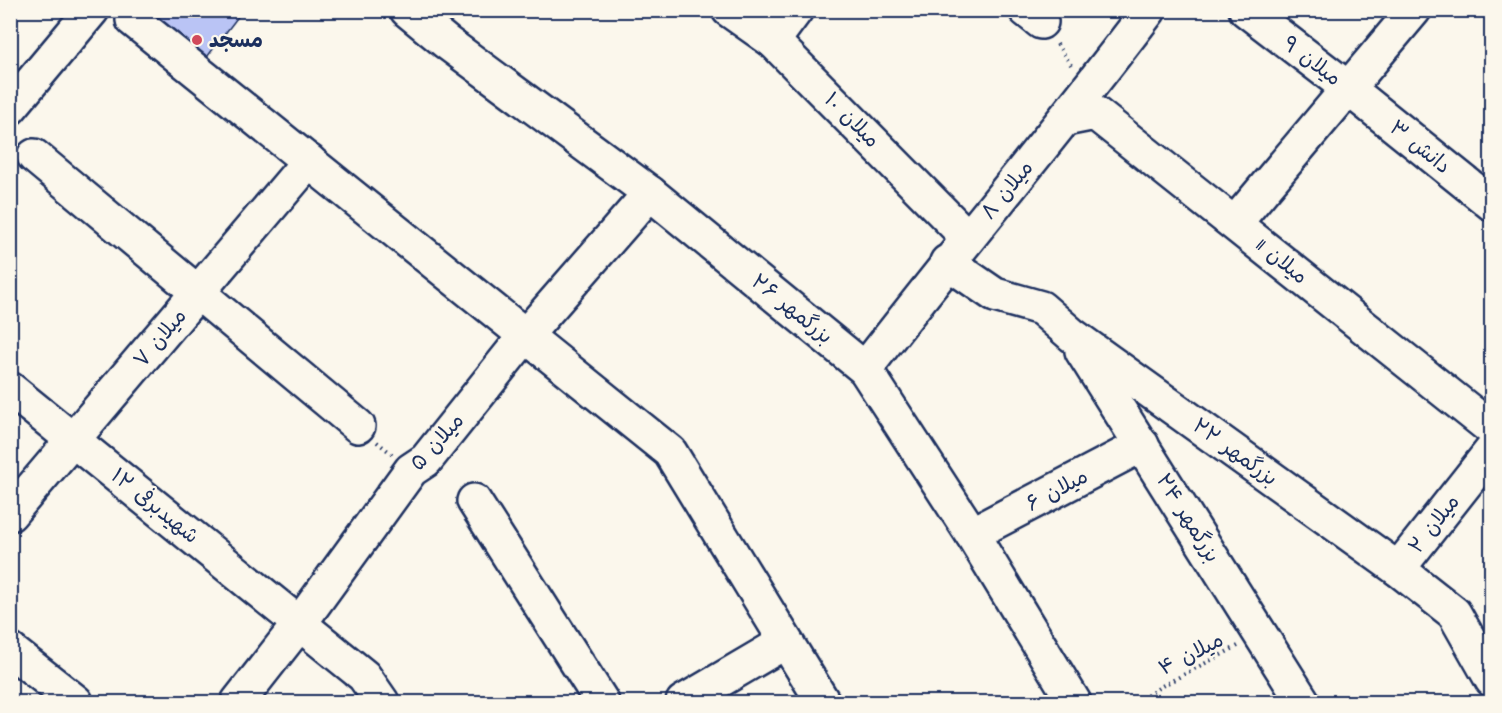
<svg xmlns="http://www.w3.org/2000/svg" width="1502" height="713" font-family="'Architects Daughter','Playpen Sans Arabic',sans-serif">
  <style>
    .building { fill: #bac4f5; stroke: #1b2f5e; stroke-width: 1.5 }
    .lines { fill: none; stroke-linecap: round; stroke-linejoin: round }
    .minor-casing { stroke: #1b2f5e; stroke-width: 38 }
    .path { stroke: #1b2f5e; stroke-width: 4; stroke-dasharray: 1.5 4.5; stroke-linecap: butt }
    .minor { stroke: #fbf7ec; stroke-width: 33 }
    .poi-dot { fill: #d1495b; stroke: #fbf7ec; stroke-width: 2 }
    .labels { text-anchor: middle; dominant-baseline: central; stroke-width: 4.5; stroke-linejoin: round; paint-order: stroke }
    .poi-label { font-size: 21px; font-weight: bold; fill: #1b2f5e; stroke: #fbf7ec; text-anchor: start }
    .street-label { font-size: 21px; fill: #1b2f5e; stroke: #fbf7ec }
  </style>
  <rect width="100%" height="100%" fill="#fbf7ec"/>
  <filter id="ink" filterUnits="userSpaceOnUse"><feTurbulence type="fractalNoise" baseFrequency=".0167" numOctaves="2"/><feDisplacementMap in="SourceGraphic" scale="12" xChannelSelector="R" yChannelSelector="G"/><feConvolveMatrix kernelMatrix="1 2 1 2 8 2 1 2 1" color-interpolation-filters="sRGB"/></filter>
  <g filter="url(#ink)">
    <!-- building -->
    <polygon class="building" points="151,10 236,10 240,14 204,61 145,19"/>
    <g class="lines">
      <!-- minor casing -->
      <g class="minor-casing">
        <g id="minor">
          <polyline points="407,10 446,42 650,193 865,369 972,534 1074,702"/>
          <polyline points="729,10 773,41 968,238"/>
          <polyline points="1026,10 1041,22"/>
          <polyline points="1246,10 1349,89 1492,204"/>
          <polyline points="133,20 670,452 823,702"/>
          <polyline points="773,41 796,10"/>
          <polyline points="10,108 92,10"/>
          <polyline points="1065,119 1095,113 1492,429"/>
          <polyline points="34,156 358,426"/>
          <polyline points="1235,223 1414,10"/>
          <polyline points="947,262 995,295 1041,308 1072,335 1398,569 1454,613 1492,680"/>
          <polyline points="1082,351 1303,702"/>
          <path d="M865 369C958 248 1057 132 1149 10"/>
          <polyline points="10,389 364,676 382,702"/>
          <polyline points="474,501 602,702"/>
          <polyline points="10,514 309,161"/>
          <polyline points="972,534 1142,445"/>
          <polyline points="1398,569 1492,450"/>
          <polyline points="10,650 76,702"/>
          <polyline points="238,702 300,623 411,470 426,460 525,336 650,193"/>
          <polyline points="683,702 785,642"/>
        </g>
      </g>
      <!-- path -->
      <g class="path">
        <polyline points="1057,44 1071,65"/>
        <polyline points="377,442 392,454"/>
        <polyline points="1137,702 1160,687 1238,646"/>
      </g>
      <!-- minor -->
      <use href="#minor" class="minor"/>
    </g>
  </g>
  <!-- markers -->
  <circle class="poi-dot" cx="197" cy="40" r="6"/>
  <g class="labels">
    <!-- poi labels -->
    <g class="poi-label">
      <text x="209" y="40">مسجد</text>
    </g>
    <!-- street labels -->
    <g class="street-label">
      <text transform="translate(1312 61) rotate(37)">میلان ۹</text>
      <text transform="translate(852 120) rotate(45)">میلان ۱۰</text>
      <text transform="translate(1420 147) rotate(39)">دانش ۳</text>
      <text transform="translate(1007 190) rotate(-51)">میلان ۸</text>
      <text transform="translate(1282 261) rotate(39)">میلان 11</text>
      <text transform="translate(792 309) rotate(39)">بزرگمهر ۲۶</text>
      <text transform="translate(160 338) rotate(-50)">میلان ۷</text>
      <text transform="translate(437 442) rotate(-48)">میلان ۵</text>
      <text transform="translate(1235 452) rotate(36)">بزرگمهر ۲۲</text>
      <text transform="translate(1057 490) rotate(-28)">میلان ۶</text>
      <text transform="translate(155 506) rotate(39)">شهیدبرفی ۱۲</text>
      <text transform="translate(1188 518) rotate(58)">بزرگمهر ۲۴</text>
      <text transform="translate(1434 524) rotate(-52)">میلان ۲</text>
      <text transform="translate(1191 654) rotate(-27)">میلان ۴</text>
    </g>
  </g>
  <!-- margin -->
  <rect width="1502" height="713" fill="none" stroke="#fbf7ec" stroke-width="36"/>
  <rect x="18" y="18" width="1466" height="677" fill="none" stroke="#1b2f5e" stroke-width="2" filter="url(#ink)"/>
</svg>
